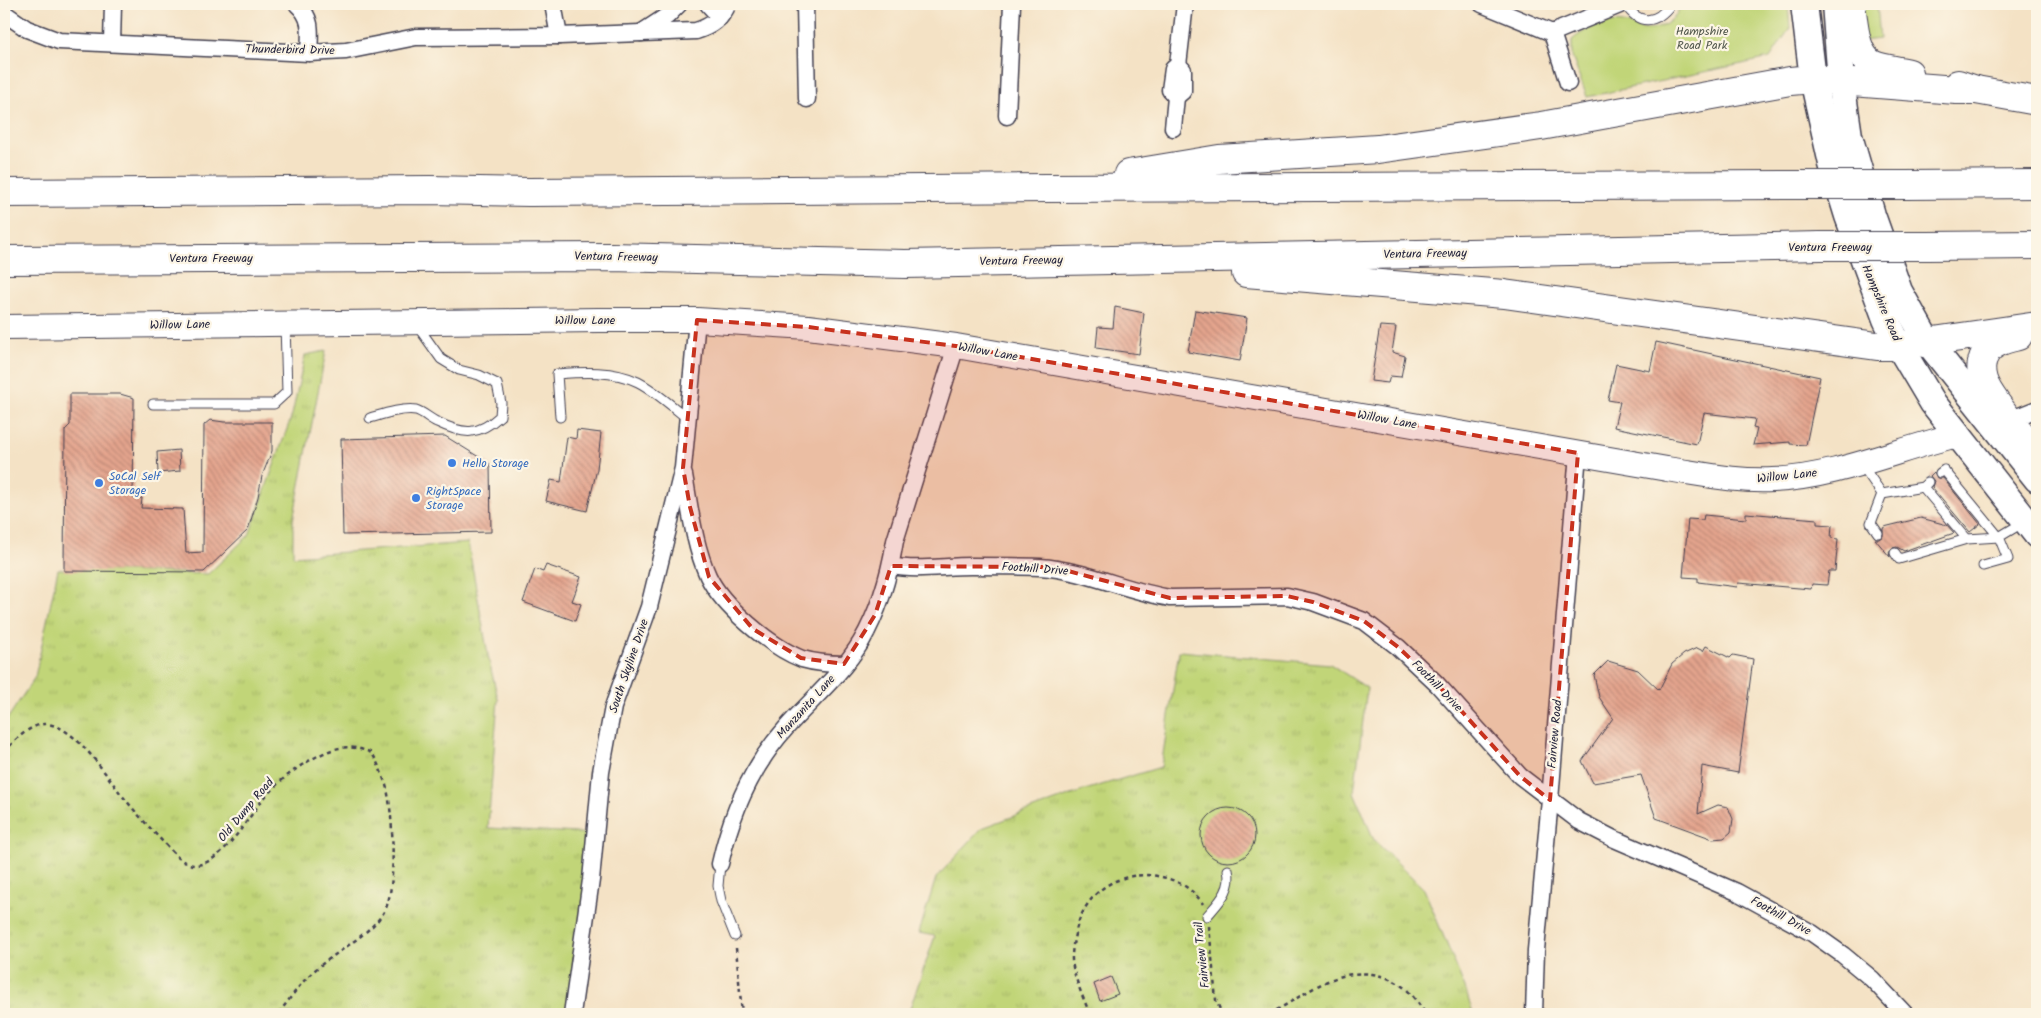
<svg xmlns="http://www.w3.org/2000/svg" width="2041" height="1018" font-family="Kalam,sans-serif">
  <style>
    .grass { fill: url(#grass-tufts); stroke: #727c5a }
    .green { fill: #c1d578; stroke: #727c5a }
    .building { fill: url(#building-back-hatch) }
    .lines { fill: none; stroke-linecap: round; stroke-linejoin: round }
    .lane-casing { stroke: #423f50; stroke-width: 11 }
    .street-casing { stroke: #423f50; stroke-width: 19 }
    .secondary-casing { stroke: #423f50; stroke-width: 26 }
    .primary-casing { stroke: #423f50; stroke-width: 29 }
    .highway-casing { stroke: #423f50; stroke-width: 30 }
    .path { stroke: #423f50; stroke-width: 2.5; stroke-dasharray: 4 4; stroke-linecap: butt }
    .lane { stroke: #fff; stroke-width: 9 }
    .street { stroke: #fff; stroke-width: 16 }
    .secondary { stroke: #fff; stroke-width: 24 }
    .primary { stroke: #fff; stroke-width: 26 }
    .highway { stroke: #fff; stroke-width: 28 }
    .highway-bridge-casing { stroke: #423f50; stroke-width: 30; stroke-linecap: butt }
    .highway-bridge { stroke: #fff; stroke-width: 28 }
    .marked { fill: #c8321e; fill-opacity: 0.2; stroke: #c8321e; stroke-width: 4; stroke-dasharray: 10 6; stroke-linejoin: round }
    .shop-dot { fill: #3f7fe0; stroke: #fcf5e5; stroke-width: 2 }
    .labels { text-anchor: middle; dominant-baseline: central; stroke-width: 4.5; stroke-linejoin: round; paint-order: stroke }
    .park-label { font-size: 12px; fill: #52584d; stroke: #fcf5e5 }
    .street-label { font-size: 12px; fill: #22223b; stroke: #fcf5e5 }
    .shop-label { font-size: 12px; fill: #366cbe; stroke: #fcf5e5; text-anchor: start }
  </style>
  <defs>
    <pattern id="grass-tufts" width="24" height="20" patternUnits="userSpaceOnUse" patternTransform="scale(1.25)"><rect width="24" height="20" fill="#c1d578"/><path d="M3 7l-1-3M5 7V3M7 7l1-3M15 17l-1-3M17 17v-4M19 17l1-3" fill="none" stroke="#a6b769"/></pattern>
    <pattern id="building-back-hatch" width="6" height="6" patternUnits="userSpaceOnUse" patternTransform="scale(1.25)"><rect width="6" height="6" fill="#e4a48d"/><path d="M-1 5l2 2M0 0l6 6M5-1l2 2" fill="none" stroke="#b88574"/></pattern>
  </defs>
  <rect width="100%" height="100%" fill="#fcf5e5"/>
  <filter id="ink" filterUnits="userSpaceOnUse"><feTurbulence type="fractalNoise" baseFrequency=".02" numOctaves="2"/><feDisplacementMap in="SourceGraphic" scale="10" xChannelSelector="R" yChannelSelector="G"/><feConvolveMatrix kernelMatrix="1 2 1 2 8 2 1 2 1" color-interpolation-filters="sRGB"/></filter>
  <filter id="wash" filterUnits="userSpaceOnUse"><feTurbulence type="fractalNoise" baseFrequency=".0096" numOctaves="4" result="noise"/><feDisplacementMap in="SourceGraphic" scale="20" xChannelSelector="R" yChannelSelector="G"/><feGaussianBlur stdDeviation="1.12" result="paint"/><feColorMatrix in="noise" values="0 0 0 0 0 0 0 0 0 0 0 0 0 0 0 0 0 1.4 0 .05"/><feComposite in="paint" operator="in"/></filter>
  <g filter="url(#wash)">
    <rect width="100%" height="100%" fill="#f4e2c5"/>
    <!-- grass -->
    <g class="grass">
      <polygon points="326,351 293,520 293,556 468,543 489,661 498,699 488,828 595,834 572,1014 4,1014 4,724 35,677 58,569 208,574 249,535 292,415 305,355"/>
      <polygon points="1179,651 1330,664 1367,688 1354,792 1374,840 1424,889 1465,988 1473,1014 908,1014 935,936 919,933 936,878 982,828 1085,790 1161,767"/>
    </g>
    <!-- green -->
    <g class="green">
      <path d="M1682 4H1788L1790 28 1770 58 1587 97 1572 57V40C1586 28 1605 20 1623 23 1630 24 1636 27 1642 29 1661 32 1675 20 1682 4Z"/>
      <polygon points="1857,4 1877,4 1880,39 1862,41"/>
    </g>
    <g id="blocks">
      <!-- building -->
      <g class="building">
        <polygon points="1115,307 1144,313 1139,354 1096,348 1098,327 1113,328"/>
        <polygon points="1195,310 1247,318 1240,361 1188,352"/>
        <polygon points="1380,326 1396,327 1392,352 1405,356 1401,377 1390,376 1388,383 1371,381"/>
        <polygon points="1656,342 1820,377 1806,445 1790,444 1790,442 1753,445 1757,429 1753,428 1755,419 1704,413 1697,444 1614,427 1620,402 1608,400 1616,364 1650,371"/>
        <polygon points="70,394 120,394 134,398 133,498 142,498 141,508 183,509 186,553 203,552 204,425 210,420 224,422 272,422 272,451 262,476 258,497 248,530 204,572 64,571 65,430 70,425"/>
        <polygon points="577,430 601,433 597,469 587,511 546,501 551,480 561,482 567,437 576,439"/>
        <polygon points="445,436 490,464 491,532 343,535 341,439"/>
        <polygon points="179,450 180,471 158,473 157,452"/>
        <polygon points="1934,472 1937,478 1943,478 1980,524 1970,532 1932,487 1934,481 1930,476"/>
        <polygon points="1746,513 1817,519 1817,524 1832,525 1831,538 1838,539 1835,571 1829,571 1827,585 1812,584 1811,589 1738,583 1737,587 1698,582 1698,578 1683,577 1688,519 1703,520 1704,515 1746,519"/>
        <polygon points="1921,518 1947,525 1954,533 1904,551 1897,547 1892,548 1889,551 1890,557 1875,539 1879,539 1883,536 1883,529 1884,527"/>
        <polygon points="546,565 581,577 572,601 581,604 575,621 523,602 535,569 543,572"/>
        <polygon points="1706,646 1730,658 1733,655 1753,659 1738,773 1702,766 1698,814 1718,805 1728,807 1733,819 1731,832 1724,838 1713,839 1656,818 1641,775 1593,783 1582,761 1613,718 1599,697 1594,675 1608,661 1638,670 1659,690 1672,664 1684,654 1697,648 1703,651"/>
        <circle cx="1228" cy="835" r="27"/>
        <polygon points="1111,977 1118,994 1100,1001 1094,984"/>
      </g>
    </g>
  </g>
  <g filter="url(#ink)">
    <use href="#blocks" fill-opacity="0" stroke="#423f50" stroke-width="1"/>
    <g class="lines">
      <!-- lane casing -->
      <g class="lane-casing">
        <g id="lane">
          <path d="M1625 4C1639 26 1656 24 1671 4"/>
          <polyline points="153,404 274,404 287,392 285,324"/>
          <path d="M560 417 557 374C583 372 613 370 638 382 654 390 673 407 688 419"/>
          <path d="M370 418C384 414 402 408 416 410 423 412 430 419 437 422 464 435 478 436 500 416L501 403 497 384 479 375 459 370 441 359 416 324"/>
          <polyline points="1862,465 1882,494"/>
          <polyline points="1928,482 1923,487 1967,539 1999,537 1944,470 1940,473"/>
          <polyline points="1882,494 1923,487"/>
          <polyline points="1878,533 1871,523 1882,494"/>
          <polyline points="1895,553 1899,559 1967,539"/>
          <polyline points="1983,566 2008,559 1999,537 2024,522"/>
          <polyline points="720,864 718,886 721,901 735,936"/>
          <path d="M1207 916C1219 902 1233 889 1228 870"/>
        </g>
      </g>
      <!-- street casing -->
      <g class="street-casing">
        <g id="street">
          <path d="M297 4C313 18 310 33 309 53"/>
          <polyline points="553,4 559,36"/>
          <polyline points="708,4 720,17"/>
          <polyline points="805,4 807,99"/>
          <polyline points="1482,4 1552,33 1568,83"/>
          <path d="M4 13 27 29 59 41 309 53 346 51 416 37 559 36 696 31C712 26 721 19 728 4"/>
          <polyline points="641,33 667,16 679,4"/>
          <polyline points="1552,33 1622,4"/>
          <polyline points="112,43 113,4"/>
          <polyline points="1176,97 1183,91 1183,70 1178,65"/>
          <polyline points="1007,116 1012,4"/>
          <polyline points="1173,128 1176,97 1170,90 1173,69 1178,65 1185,4"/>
          <polyline points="2002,423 2037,409"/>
          <path d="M684 475C690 508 694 545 708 576 722 606 771 647 802 659 816 663 829 664 844 664"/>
          <path d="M891 566C917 571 944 566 971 566 994 566 1017 566 1040 567 1085 570 1126 591 1170 598L1287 596 1313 602 1364 621 1398 647 1437 684 1520 776 1579 821 1612 838 1737 892 1812 933 1843 955 1872 979 1905 1014"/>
          <path d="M720 864C731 814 751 767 786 728 811 700 841 675 861 642 879 611 889 577 895 541L956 346"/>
          <polyline points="572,1014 591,880 601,772 607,739 613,707 649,607 683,468 697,320"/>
          <polyline points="1534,1014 1536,950 1550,800 1578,453"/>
        </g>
      </g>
      <!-- secondary casing -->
      <g class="secondary-casing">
        <path id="secondary" d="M4 327 598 320H697L808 327 956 346 1667 469C1702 474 1738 482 1773 480 1836 477 1896 450 1957 435"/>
      </g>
      <!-- primary casing -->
      <g class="primary-casing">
        <g id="primary">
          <polyline points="1804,4 1813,79 1832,164 1848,216 1886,319 1899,346 1933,403 2037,535"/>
          <polyline points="1835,4 1841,81 1849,136 1872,215 1899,291 1927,341 2037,479"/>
        </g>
      </g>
      <!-- highway casing -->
      <g class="highway-casing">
        <g id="highway">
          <path d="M1851 4C1854 22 1854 56 1874 65 1884 69 1898 70 1909 73"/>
          <polyline points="1958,84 1976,90 2037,101"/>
          <polyline points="1128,174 1219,159 1378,149 1541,126 1790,81 1813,79 1956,90 1976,90"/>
          <polyline points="1906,185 2037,184"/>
          <polyline points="4,193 430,190 529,192 1048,188 1800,185"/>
          <polyline points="1927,246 2037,245"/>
          <polyline points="4,260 611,257 905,264 1821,246"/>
          <polyline points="1246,273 1504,294 1877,346 1899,346 2037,326"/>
          <path d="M2018 336C2007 339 1995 341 1987 351 1981 359 1980 370 1983 380 1989 399 2024 438 2037 455"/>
        </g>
      </g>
      <!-- path -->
      <g class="path">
        <path d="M4 752C13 742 29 725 44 724 75 723 107 778 125 799 137 814 150 828 163 842 170 849 179 861 189 864 218 873 249 815 265 797 278 782 294 769 312 759 334 747 348 743 372 753 378 763 382 774 386 785 393 810 397 887 385 910 373 933 334 953 315 970 300 983 290 999 278 1014"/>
        <polyline points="1209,926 1216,1000 1222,1014"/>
        <polyline points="736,948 742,1014"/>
        <path d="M1090 1014C1084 1000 1071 971 1072 956 1073 937 1078 916 1090 901 1116 865 1179 867 1203 904"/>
        <path d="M1269 1014C1304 997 1330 969 1372 974 1385 976 1397 981 1407 990 1414 997 1420 1006 1426 1014"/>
      </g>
      <!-- lane -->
      <use href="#lane" class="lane"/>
      <!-- street -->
      <use href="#street" class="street"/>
      <!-- secondary -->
      <use href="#secondary" class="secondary"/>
      <!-- primary -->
      <use href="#primary" class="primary"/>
      <!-- highway -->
      <use href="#highway" class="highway"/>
      <!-- highway-bridge casing -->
      <g class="highway-bridge-casing">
        <g id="highway-bridge">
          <polyline points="1800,185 1906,185"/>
          <polyline points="1821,246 1927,246"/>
        </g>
      </g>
      <!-- highway-bridge -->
      <use href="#highway-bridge" class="highway-bridge"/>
    </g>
  </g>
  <!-- marked area -->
  <path class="marked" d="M697 320 808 327 956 346 1578 453 1550 800 1520 776 1437 684 1398 647 1364 621 1313 602 1287 596 1170 598 1068 571 1041 567 891 566 875 615 844 664 801 658 753 629 709 577 690 507 683 468Z"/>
  <!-- markers -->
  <g class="shop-dot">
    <circle cx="452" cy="463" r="5"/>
    <circle cx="99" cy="483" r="5"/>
    <circle cx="416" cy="498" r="5"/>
  </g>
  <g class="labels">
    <!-- park labels -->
    <g class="park-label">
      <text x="1702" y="31">Hampshire<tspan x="1702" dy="14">Road Park</tspan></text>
    </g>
    <!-- street labels -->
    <g class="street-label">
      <text transform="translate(290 50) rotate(1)">Thunderbird Drive</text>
      <text x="1830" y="247">Ventura Freeway</text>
      <text transform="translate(1425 254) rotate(-1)">Ventura Freeway</text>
      <text transform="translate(616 257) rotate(1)">Ventura Freeway</text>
      <text x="211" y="258">Ventura Freeway</text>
      <text transform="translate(1021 261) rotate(-1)">Ventura Freeway</text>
      <text transform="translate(1881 303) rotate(67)">Hampshire Road</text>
      <text x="585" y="320">Willow Lane</text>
      <text transform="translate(180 325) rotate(-1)">Willow Lane</text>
      <text transform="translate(988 352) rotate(10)">Willow Lane</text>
      <text transform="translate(1387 420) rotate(10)">Willow Lane</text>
      <text transform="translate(1787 476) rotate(-6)">Willow Lane</text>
      <text transform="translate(1035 569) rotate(4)">Foothill Drive</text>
      <text transform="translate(629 666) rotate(-71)">South Skyline Drive</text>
      <text transform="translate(1437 686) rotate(46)">Foothill Drive</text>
      <text transform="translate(806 707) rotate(-48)">Manzanita Lane</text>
      <text transform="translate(1555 734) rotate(-85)">Fairview Road</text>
      <text transform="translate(246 810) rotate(-50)">Old Dump Road</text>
      <text transform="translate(1781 916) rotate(29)">Foothill Drive</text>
      <text transform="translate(1202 955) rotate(-96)">Fairview Trail</text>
    </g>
    <!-- shop labels -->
    <g class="shop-label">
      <text x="462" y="463">Hello Storage</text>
      <text x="109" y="476">SoCal Self<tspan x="109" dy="14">Storage</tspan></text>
      <text x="426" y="491">RightSpace<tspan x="426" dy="14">Storage</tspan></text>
    </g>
  </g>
  <!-- margin -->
  <rect width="2041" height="1018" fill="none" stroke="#fcf5e5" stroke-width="20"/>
</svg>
